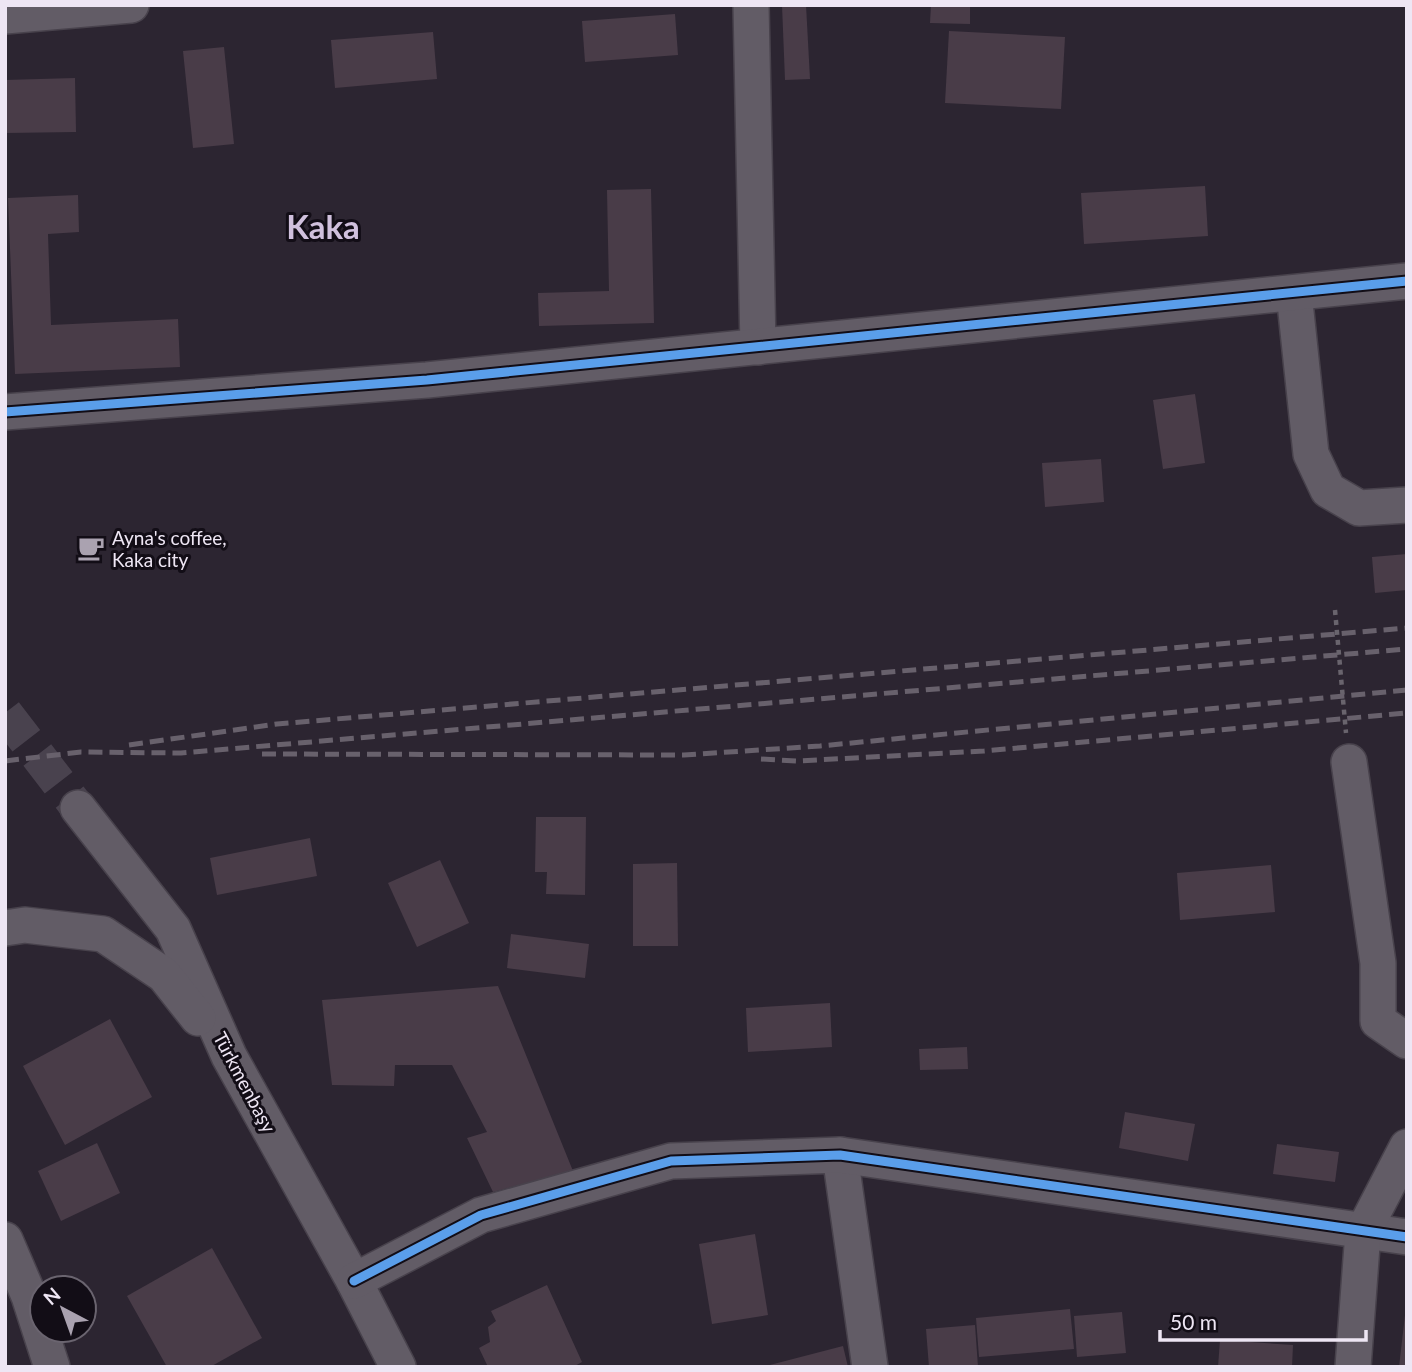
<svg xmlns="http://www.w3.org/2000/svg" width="1412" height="1372" font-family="Lato,sans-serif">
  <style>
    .building { fill: #493c48 }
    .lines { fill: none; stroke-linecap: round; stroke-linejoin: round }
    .minor-tunnel { stroke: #49424e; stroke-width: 35; stroke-dasharray: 35 18; stroke-linecap: butt }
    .minor-casing { stroke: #48424c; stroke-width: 38 }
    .path { stroke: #69646d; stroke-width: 4.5; stroke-dasharray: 5 5; stroke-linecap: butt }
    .minor { stroke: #625c66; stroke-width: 35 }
    .rail { stroke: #68616c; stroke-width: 5; stroke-dasharray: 14 7; stroke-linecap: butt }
    .cycleway-casing { stroke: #120d16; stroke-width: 13 }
    .cycleway { stroke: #5a9eea; stroke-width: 9 }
    .labels { text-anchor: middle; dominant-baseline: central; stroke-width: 6; stroke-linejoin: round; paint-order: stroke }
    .poi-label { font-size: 19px; fill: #eee6f4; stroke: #120d16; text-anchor: start }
    .street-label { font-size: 19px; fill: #eee6f4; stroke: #120d16 }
    .town-label { font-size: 33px; font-weight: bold; fill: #d0c0dd; stroke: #120d16 }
  </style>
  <rect width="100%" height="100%" fill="#2c2531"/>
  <!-- building -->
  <g class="building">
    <polygon points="782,5 806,5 810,79 785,80"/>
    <polygon points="931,5 970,5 970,24 930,23"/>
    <polygon points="675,14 678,55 585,62 582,21"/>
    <polygon points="949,31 1065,37 1061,109 945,103"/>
    <polygon points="433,32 437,79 335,88 331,40"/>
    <polygon points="224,47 234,144 193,148 183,51"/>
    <polygon points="75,78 76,132 5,133 5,80"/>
    <polygon points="1205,186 1208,236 1084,244 1081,193"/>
    <polygon points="651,189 654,323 539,326 538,293 609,291 607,190"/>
    <polygon points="78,195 79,232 48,234 51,325 178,319 180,367 15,374 8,198"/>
    <polygon points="1195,394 1205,463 1163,469 1153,400"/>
    <polygon points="1101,459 1104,502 1045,507 1042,463"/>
    <polygon points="1407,554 1407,590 1375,593 1372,557"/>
    <polygon points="536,817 586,817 585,895 546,894 547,872 535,872"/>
    <polygon points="310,838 317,876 217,895 210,858"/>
    <polygon points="440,860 469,923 417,947 388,883"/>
    <polygon points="677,863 678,946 633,946 633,864"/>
    <polygon points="1271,865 1275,912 1180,920 1177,873"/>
    <polygon points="511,934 589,944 585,978 507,968"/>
    <polygon points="498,986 573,1171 493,1192 467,1138 487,1132 452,1065 395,1065 394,1086 332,1085 322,1000"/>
    <polygon points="830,1003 832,1047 748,1052 746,1008"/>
    <polygon points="110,1019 152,1097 65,1145 23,1066"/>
    <polygon points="967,1047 968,1069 920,1070 919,1049"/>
    <polygon points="1125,1112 1195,1124 1188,1161 1119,1148"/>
    <polygon points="97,1143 120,1193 61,1221 38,1171"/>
    <polygon points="1277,1144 1339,1152 1335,1182 1273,1174"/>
    <polygon points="755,1234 768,1315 712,1324 699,1244"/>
    <polygon points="212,1248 262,1338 210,1367 167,1367 127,1296"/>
    <polygon points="547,1285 582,1362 573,1367 488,1367 479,1348 490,1342 488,1327 496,1321 491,1311"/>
    <polygon points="1070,1309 1074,1349 979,1357 976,1318"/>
    <polygon points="1122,1312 1126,1353 1077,1357 1074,1316"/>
    <polygon points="1405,1315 1407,1367 1399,1367"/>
    <polygon points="975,1325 978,1367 929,1367 926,1329"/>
    <polygon points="1220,1340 1293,1345 1292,1367 1218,1367"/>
    <polygon points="843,1346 848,1367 766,1367 766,1366"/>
  </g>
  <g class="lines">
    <!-- minor-tunnel -->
    <polyline class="minor-tunnel" points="5,713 78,808"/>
    <!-- minor casing -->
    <g class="minor-casing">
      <g id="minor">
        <polyline points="751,5 758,347"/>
        <polyline points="5,16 131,5"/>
        <polyline points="1294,293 1311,454 1328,490 1359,508 1407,505"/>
        <polyline points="5,412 427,380 1407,281"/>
        <polyline points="1349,762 1378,963 1378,1021 1407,1041"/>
        <polyline points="78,808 173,929 229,1056 354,1281 398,1367"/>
        <polyline points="5,928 25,925 103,934 164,975 198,1018"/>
        <polyline points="840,1155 870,1367"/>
        <polyline points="5,1240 29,1296 52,1367"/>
        <polyline points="354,1281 481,1215 671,1161 840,1155 1407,1237"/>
        <polyline points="1353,1367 1363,1232 1407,1147"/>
      </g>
    </g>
    <!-- path -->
    <polyline class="path" points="1335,610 1346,733"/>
    <!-- minor -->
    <use href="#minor" class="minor"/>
    <!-- rail -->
    <g class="rail">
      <polyline points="129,745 277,724 1407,628"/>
      <polyline points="262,754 684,755 820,746 1407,690"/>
      <polyline points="761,759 798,761 984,751 1407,713"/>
      <polyline points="5,761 81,752 181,753 1407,649"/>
    </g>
    <!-- cycleway casing -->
    <g class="cycleway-casing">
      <g id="cycleway">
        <polyline points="5,412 427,380 1407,281"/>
        <polyline points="354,1281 481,1215 671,1161 840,1155 1407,1237"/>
      </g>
    </g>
    <!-- cycleway -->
    <use href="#cycleway" class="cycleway"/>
  </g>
  <!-- icons -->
  <defs>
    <g id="cafe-bare" transform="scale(2.1)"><path d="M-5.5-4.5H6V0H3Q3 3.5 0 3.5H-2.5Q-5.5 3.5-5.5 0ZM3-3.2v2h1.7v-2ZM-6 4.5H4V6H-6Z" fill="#aaa2b0" stroke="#120d16" stroke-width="2.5" paint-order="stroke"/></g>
  </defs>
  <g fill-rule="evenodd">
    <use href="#cafe-bare" x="91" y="548"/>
  </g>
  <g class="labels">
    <!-- poi labels -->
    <g class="poi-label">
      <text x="112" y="537">Ayna's coffee,<tspan x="112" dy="22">Kaka city</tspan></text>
    </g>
    <!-- street labels -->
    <g class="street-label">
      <text transform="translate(245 1082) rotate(62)">Türkmenbaşy</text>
    </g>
    <!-- town labels -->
    <g class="town-label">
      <text x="323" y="226">Kaka</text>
    </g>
  </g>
  <!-- border -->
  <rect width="1412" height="1372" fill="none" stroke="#eee6f4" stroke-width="14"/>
  <!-- north arrow -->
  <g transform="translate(63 1309) rotate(319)"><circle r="33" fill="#120d16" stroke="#6a646f" stroke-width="2"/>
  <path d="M0-5L12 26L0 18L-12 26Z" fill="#aaa2b0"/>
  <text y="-10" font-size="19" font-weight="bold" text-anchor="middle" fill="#eee6f4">N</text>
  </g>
  <!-- scale -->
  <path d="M1160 1330v10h206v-10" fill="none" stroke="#eee6f4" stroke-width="3.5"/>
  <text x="1170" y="1330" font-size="21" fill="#eee6f4" stroke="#120d16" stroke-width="5" paint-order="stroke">50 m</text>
</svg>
